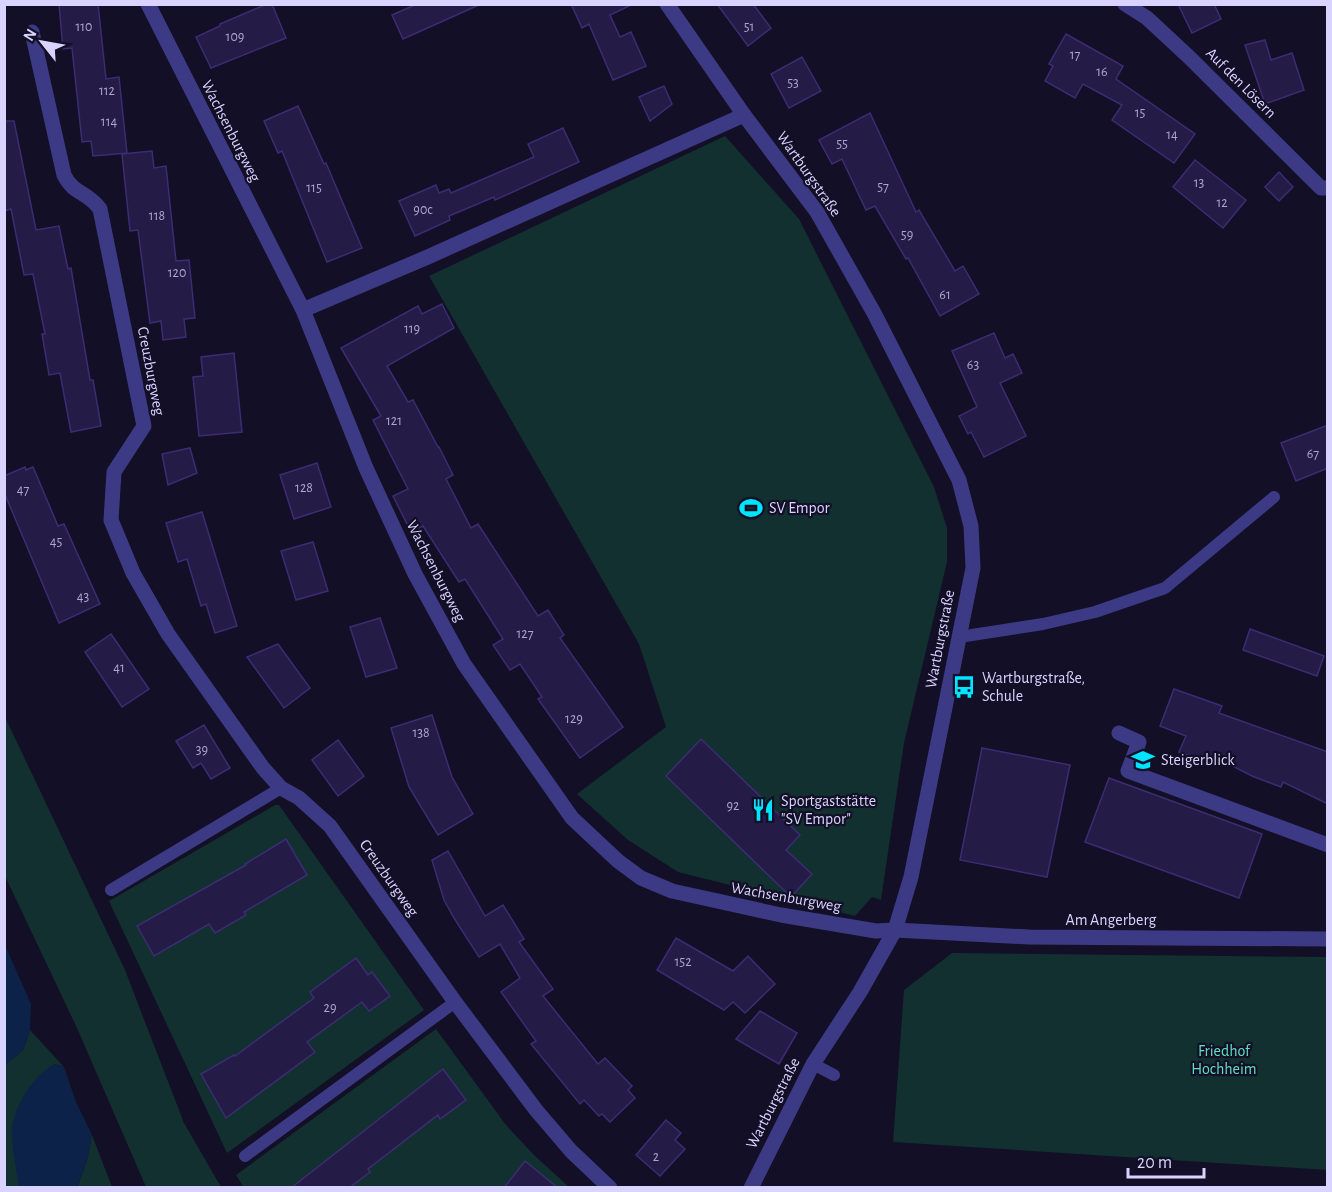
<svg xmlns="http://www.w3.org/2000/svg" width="1332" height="1192" font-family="'Alegreya Sans',sans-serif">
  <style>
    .green { fill: #12302f }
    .water { fill: #0c2248 }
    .building { fill: #241b47; stroke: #3b2d73; stroke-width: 1.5 }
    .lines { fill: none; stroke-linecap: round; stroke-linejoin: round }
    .lane { stroke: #3d3a85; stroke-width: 12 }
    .street { stroke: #3d3a85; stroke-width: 15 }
    .labels { text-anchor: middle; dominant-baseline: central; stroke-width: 4.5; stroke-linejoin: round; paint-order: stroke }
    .number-label { font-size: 14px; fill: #aca6d1 }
    .street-label { font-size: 16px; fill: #d9d4ff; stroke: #130f26 }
    .poi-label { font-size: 16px; fill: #d9d4ff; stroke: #130f26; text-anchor: start }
    .park-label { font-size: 16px; fill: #5fe0c0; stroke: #130f26 }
  </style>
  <rect width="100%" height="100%" fill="#130f26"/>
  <!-- green -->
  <g class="green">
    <polygon points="725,136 799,219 934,487 947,528 947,562 904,743 881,900 872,897 855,916 678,872 628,840 577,794 666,727 639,644 429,276"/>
    <polygon points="5,717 125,970 184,1123 221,1187 146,1187 77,1028 5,876"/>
    <polygon points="275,805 279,805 424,1010 227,1153 109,901"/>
    <polygon points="952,953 1327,957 1327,1170 893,1142 904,990"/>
    <polygon points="436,1029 506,1125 535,1156 569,1187 244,1188 236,1175"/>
    <polygon points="30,1030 64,1067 54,1064 12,1130 19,1187 5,1188 5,1065 23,1050"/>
    <polygon points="92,1135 112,1187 77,1188 87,1160"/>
  </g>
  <!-- water -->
  <g class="water">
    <polygon points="4,943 31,1004 30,1030 23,1050 5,1065"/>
    <path d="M54 1064 64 1067 76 1102 92 1135 87 1160 77 1187H19C17 1170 11 1147 12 1130 14 1106 33 1076 54 1064Z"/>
  </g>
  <!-- building -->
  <g class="building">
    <polygon points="59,4 98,4 106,79 119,77 127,153 93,156 91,141 82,142 72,48 63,49"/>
    <polygon points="267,4 272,4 286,38 211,68 196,37 220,26 220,24"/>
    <polygon points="417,4 481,4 403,39 392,15"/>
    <polygon points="571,4 633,4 610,15 620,37 631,32 646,66 613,80 589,24 582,28"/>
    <polygon points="717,4 753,4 771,28 748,46"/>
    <polygon points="1178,4 1214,4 1221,19 1192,33"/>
    <polygon points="1066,34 1123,66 1116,79 1195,134 1174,163 1112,120 1122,105 1083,84 1075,98 1045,81 1053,66 1049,64"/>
    <polygon points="1265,40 1271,60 1292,53 1304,90 1265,104 1245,45"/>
    <polygon points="802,57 821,91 789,108 771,74"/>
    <polygon points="664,86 672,104 650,121 639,97"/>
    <polygon points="298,106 324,164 326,163 362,248 327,262 282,151 278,153 264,121"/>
    <polygon points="870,113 916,212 919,210 955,271 963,266 979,294 940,316 908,258 906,259 875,206 866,210 842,159 832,164 819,140"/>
    <polygon points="4,121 14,121 36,230 59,226 68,269 71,268 90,380 93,380 101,426 71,432 60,373 49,375 42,334 45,334 33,274 24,275 11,209 4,211"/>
    <polygon points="563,128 579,162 495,200 494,197 449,216 450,220 415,236 399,201 436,185 439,193 449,189 451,193 534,157 528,144"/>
    <polygon points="152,151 154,168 166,166 176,261 189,260 195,318 184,319 186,337 163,340 161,321 150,323 138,230 130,231 122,154"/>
    <polygon points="1195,160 1246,200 1223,228 1173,187"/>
    <polygon points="1279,172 1293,187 1279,201 1265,187"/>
    <polygon points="442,304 454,328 387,366 408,402 413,400 438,447 439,447 453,475 446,479 471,528 478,524 538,616 548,610 564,635 560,638 623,727 580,758 538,699 542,697 520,664 510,670 493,645 503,639 465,579 459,582 423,526 411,532 393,496 408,489 373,420 381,416 341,348 418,306 422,314"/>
    <polygon points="994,333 1005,358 1013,354 1022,373 1000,383 1026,436 984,457 971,432 968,434 959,416 977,407 952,351"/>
    <polygon points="234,353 242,432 199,436 193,377 203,376 201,357"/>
    <polygon points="1328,425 1328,468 1296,481 1281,443"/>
    <polygon points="190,448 197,473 168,485 162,454"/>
    <polygon points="317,463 331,507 294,519 280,475"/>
    <polygon points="25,467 26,470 33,467 58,526 64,524 100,604 59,623 4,492 4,476"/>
    <polygon points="202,512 237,626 215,633 206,604 201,606 187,559 178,562 166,523"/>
    <polygon points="313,542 328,591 296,600 281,551"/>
    <polygon points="380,618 397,668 366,677 350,627"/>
    <polygon points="1250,629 1324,656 1317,676 1243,650"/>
    <polygon points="111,634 149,689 122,707 85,652"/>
    <polygon points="278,644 310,688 284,708 247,657"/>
    <polygon points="1174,689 1222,706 1219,713 1328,752 1328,804 1283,782 1281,787 1252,776 1215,757 1212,764 1179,752 1186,736 1160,726"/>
    <polygon points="432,715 452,777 473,814 438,835 409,787 391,728"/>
    <polygon points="204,725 230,768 211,779 201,763 193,768 176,741"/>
    <polygon points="701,739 800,835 786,850 812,874 791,897 666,776"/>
    <polygon points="338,740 364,776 338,796 312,760"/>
    <polygon points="982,748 1070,765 1047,877 960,860"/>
    <polygon points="1109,778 1262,834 1239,898 1085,842"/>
    <polygon points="286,839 307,875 244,912 246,915 215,933 209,924 154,956 137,926 246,865 245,864"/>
    <polygon points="448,851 485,916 503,905 524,939 519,942 553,989 543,996 598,1064 605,1058 632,1086 628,1090 635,1098 610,1122 602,1114 599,1116 584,1100 580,1104 531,1044 536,1041 501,992 520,978 500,944 479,957 454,918 444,900 432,860"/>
    <polygon points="676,938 733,971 748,956 775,984 745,1013 733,1002 724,1010 657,970"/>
    <polygon points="356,958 368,975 372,972 390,996 369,1011 362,1002 307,1042 315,1052 226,1118 201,1074 234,1055 235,1056 314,998 310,992"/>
    <polygon points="760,1011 797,1033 779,1064 736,1039"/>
    <polygon points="443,1069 466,1100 440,1119 438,1115 368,1169 370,1172 349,1188 291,1188"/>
    <polygon points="666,1120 681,1133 675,1140 685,1149 660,1176 636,1155"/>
    <polygon points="525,1161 558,1188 504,1188"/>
  </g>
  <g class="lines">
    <!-- lane -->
    <g class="lane">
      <polyline points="959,637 1043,624 1095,612 1165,588 1274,497"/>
      <polyline points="111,890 281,788"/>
      <polyline points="813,1064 834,1075"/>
      <polyline points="245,1156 455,1002"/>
    </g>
    <!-- street -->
    <g class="street">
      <polyline points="148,4 303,310 366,468 415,574 464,664 572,818 618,861 641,878 672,891 781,915 876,931 895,930 1029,937 1328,939"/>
      <polyline points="667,4 744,115 817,212 874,313 959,480 971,526 973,568 911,877 895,930 860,992 813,1064 751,1188"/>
      <polyline points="1125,4 1147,18 1190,58 1321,188 1328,188"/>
      <path d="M32 32 64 175C74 195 87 191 100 209L144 426 114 472 111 520 133 573 168 634 263 768 281 788 299 798 330 826 455 1002 536 1110 571 1151 610 1188"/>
      <polyline points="303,310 430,256 744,115"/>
      <polyline points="1119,733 1139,742 1128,771 1328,845"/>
    </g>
  </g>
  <!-- icons -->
  <defs>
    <g id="stadium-bare" transform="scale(1.8)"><path d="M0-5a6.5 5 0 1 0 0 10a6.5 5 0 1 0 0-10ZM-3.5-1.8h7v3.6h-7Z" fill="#00e5ff" stroke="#130f26" stroke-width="2.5" paint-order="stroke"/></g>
    <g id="bus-bare" transform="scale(1.8)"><path d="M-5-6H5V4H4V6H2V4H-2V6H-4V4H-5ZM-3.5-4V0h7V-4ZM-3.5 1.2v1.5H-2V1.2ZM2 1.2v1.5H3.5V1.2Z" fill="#00e5ff" stroke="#130f26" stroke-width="2.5" paint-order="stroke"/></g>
    <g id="school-bare" transform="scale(1.8)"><path d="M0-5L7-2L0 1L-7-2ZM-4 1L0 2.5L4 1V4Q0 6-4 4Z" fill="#00e5ff" stroke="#130f26" stroke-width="2.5" paint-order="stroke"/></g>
    <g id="restaurant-bare" transform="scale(1.8)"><path d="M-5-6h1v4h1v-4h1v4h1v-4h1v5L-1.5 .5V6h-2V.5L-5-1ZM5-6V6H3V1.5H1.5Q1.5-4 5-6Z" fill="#00e5ff" stroke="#130f26" stroke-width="2.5" paint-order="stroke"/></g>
  </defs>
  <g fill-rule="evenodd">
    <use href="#stadium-bare" x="751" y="508"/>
    <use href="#bus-bare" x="964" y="687"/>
    <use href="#school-bare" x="1143" y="760"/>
    <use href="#restaurant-bare" x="763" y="810"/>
  </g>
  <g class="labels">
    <!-- number labels -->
    <g class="number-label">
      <text x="84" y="27">110</text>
      <text x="749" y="27">51</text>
      <text x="235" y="37">109</text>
      <text x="1075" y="55">17</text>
      <text x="1102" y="72">16</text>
      <text x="793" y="83">53</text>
      <text x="107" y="91">112</text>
      <text x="1140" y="113">15</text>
      <text x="109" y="122">114</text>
      <text x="1172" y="135">14</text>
      <text x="842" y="144">55</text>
      <text x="1199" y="183">13</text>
      <text x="883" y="187">57</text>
      <text x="314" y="188">115</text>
      <text x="1222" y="203">12</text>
      <text x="423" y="210">90c</text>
      <text x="157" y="216">118</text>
      <text x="907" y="235">59</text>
      <text x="177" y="273">120</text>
      <text x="945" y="295">61</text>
      <text x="412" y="329">119</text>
      <text x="973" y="365">63</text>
      <text x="394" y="421">121</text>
      <text x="1313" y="454">67</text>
      <text x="304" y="488">128</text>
      <text x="23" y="490">47</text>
      <text x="56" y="542">45</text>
      <text x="83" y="597">43</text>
      <text x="525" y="634">127</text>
      <text x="119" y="668">41</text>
      <text x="574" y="719">129</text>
      <text x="421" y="733">138</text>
      <text x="202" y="750">39</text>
      <text x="733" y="806">92</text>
      <text x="683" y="962">152</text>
      <text x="330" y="1008">29</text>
      <text x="656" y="1157">2</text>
    </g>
    <!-- street labels -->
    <g class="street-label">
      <text transform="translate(1241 83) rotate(45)">Auf den Lösern</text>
      <text transform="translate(231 131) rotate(63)">Wachsenburgweg</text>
      <text transform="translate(809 174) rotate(55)">Wartburgstraße</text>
      <text transform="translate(151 371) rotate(79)">Creuzburgweg</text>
      <text transform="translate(436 571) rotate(63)">Wachsenburgweg</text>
      <text transform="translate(940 639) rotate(-79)">Wartburgstraße</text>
      <text transform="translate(389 878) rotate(55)">Creuzburgweg</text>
      <text transform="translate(786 897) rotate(10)">Wachsenburgweg</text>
      <text x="1111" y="920">Am Angerberg</text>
      <text transform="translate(773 1103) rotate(-63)">Wartburgstraße</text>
    </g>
    <!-- poi labels -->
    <g class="poi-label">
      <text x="769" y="508">SV Empor</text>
      <text x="982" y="678">Wartburgstraße,<tspan x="982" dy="18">Schule</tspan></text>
      <text x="1161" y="760">Steigerblick</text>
      <text x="781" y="801">Sportgaststätte<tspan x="781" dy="18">"SV Empor"</tspan></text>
    </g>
    <!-- park labels -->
    <g class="park-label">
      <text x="1224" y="1051">Friedhof<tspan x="1224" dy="18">Hochheim</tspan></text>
    </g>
  </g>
  <!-- border -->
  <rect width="1332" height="1192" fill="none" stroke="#d9d4ff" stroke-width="12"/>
  <!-- north arrow -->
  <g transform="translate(42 42) rotate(301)" stroke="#130f26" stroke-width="4.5" paint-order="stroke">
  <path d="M0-4.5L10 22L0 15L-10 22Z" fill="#d9d4ff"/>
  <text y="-9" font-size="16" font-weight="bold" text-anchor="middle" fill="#d9d4ff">N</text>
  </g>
  <!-- scale -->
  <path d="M1128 1168v9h76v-9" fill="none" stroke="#d9d4ff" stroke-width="3"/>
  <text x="1137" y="1168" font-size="18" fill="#d9d4ff" stroke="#130f26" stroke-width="4.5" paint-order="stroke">20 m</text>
</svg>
